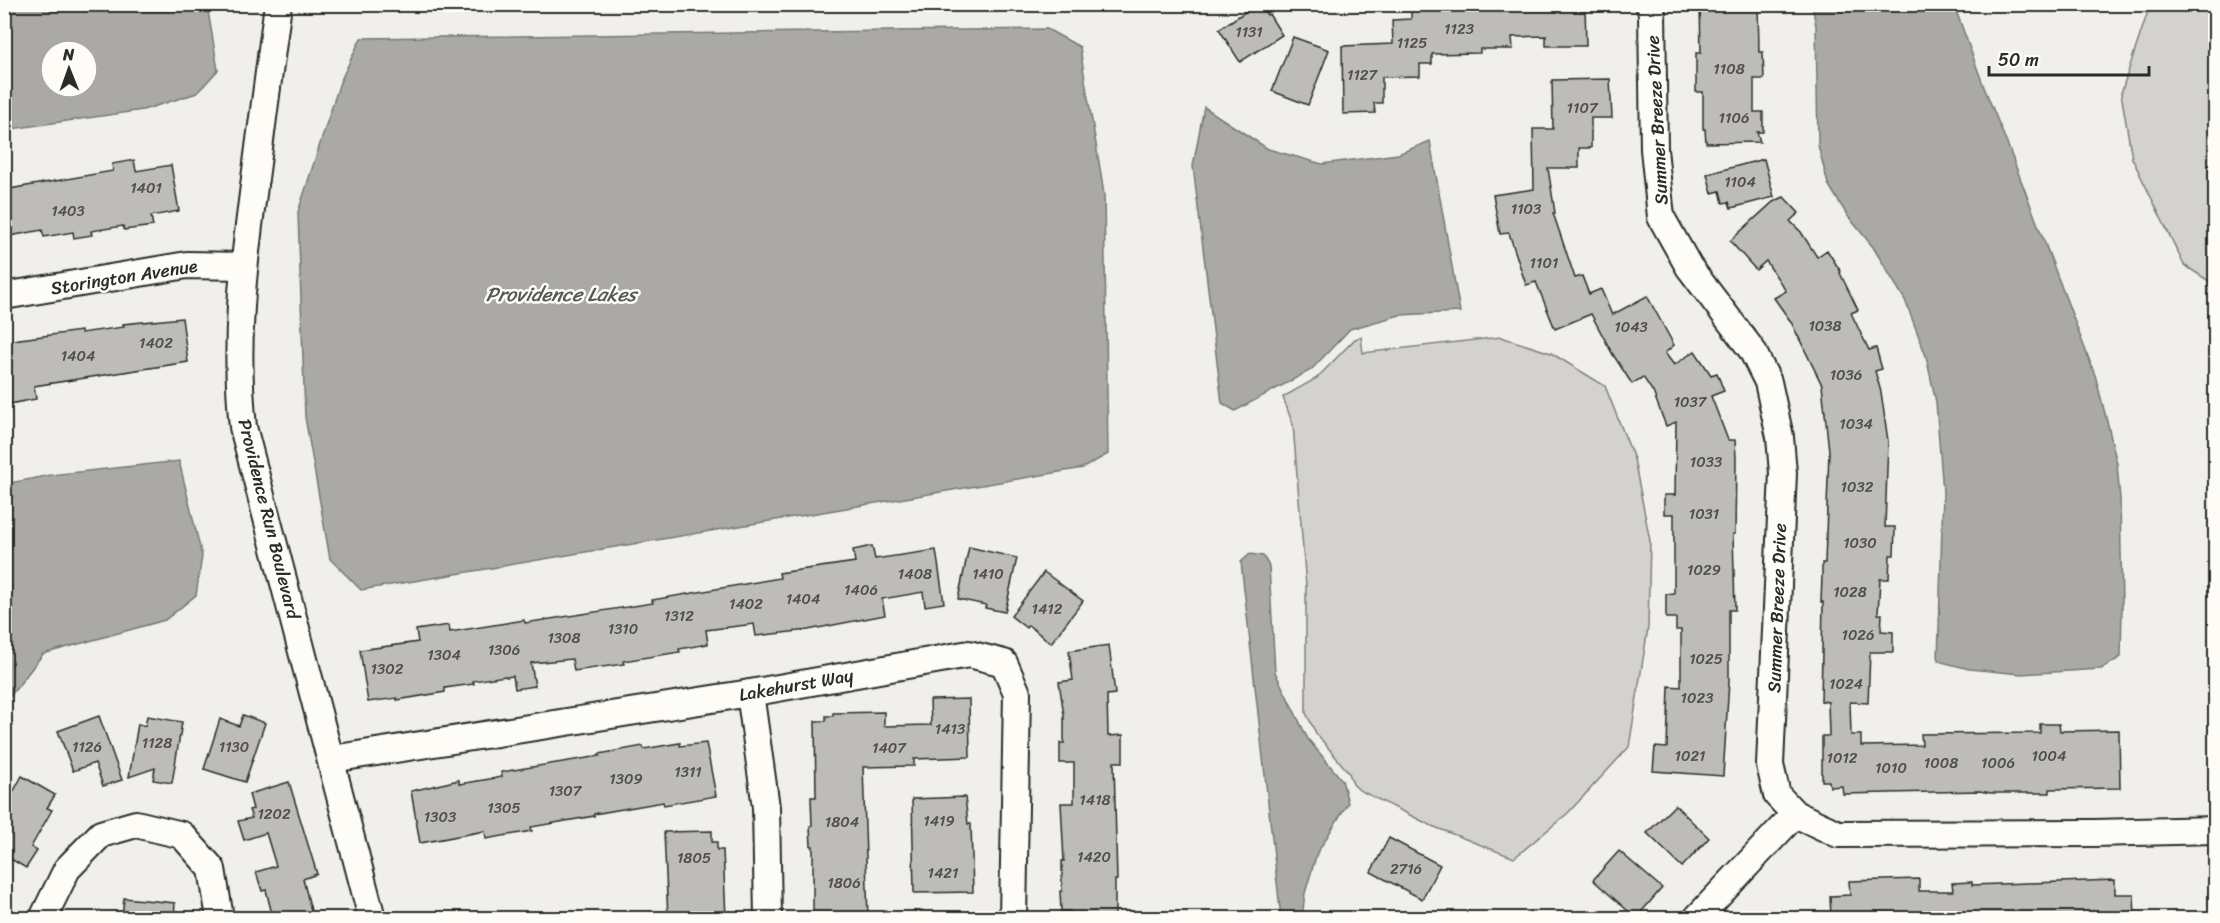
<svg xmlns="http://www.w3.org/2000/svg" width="2220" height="923" font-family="Sriracha,sans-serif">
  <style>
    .green { fill: #d3d2cf; stroke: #7f7e7d; stroke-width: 1.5 }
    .water { fill: #aaa9a7; stroke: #777775; stroke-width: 1.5; fill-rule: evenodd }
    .building { fill: #bdbcb8; stroke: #2b2b2b; stroke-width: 1.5 }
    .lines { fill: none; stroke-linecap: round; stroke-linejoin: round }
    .minor-casing { stroke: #2b2b2b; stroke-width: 30 }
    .minor { stroke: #fdfcf7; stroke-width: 26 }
    .labels { text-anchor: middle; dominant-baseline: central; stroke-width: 5; stroke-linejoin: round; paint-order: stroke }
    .number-label { font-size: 15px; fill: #504f4e }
    .street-label { font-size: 18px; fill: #2b2b2b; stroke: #fdfcf7 }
    .water-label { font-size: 20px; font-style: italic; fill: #575756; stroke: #fdfcf7 }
  </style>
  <rect width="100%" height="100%" fill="#f0efeb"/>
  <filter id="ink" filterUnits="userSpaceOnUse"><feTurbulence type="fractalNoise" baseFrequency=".0167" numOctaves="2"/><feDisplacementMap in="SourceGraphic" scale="12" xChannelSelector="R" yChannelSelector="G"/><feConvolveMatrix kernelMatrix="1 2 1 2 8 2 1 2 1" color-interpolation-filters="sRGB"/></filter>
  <g filter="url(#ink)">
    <!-- green -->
    <g class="green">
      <polygon points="2150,5 2215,5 2215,285 2184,265 2132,158 2121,93"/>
      <polygon points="1361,337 1363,353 1501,337 1551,353 1605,386 1634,459 1650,541 1648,628 1629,747 1568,813 1514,858 1432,826 1359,790 1353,784 1349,773 1316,733 1306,713 1306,586 1293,425 1283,397 1317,378 1355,339"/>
    </g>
    <!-- water -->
    <g class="water">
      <path d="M5 4 207 5 218 70 197 93 143 110 5 130ZM51 51H87V87H51Z"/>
      <polygon points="1812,5 1954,5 1984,87 2008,146 2095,375 2108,425 2117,464 2120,499 2122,605 2121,657 2101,669 2021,674 1969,669 1938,661 1943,492 1936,402 1926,356 1905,300 1873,247 1847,215 1828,184 1818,145 1816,26"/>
      <path d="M1047 29 1080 47C1087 97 1097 145 1104 195L1108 454 1083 468 361 590 330 559 305 417 298 212 340 82 361 38Z"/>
      <polygon points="1204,107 1268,149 1322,164 1398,154 1430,141 1460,312 1400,315 1350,329 1311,370 1235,411 1222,403 1193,166"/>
      <polygon points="179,461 202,556 196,595 165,620 43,654 5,703 5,484 51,475"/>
      <polygon points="1250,554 1263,556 1269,566 1275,672 1308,739 1342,780 1348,803 1317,853 1305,893 1302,918 1281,918 1241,562"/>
    </g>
    <!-- building -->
    <g class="building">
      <polygon points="1257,4 1260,4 1267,15 1269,14 1282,35 1240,62 1219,29"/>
      <polygon points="1439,4 1585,4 1586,46 1546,46 1546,36 1512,37 1513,49 1480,49 1480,53 1432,54 1432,64 1420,64 1420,76 1382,77 1382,103 1374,103 1375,113 1343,114 1342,46 1393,44 1392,20 1411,19 1411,6"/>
      <polygon points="1700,4 1758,4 1759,52 1763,52 1764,79 1754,79 1754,112 1763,112 1763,132 1757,132 1760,142 1706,143 1705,129 1703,129 1703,92 1696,92 1696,53 1701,53"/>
      <polygon points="1293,37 1329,50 1308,105 1272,91"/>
      <polygon points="1610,79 1612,118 1591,118 1591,148 1579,148 1579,168 1548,168 1555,213 1553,213 1575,278 1582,276 1589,294 1601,289 1612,315 1647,296 1674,345 1665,353 1674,365 1695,351 1711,375 1717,373 1724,391 1711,396 1728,440 1735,440 1736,459 1735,534 1733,534 1735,610 1729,610 1729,681 1723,776 1653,771 1655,747 1667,748 1669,686 1681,687 1681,630 1676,630 1676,618 1666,618 1666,594 1674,593 1674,514 1664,514 1664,495 1675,495 1676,422 1666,426 1653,392 1643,377 1632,384 1612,353 1591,314 1555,329 1536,282 1526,285 1509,233 1500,234 1493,195 1534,189 1533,129 1553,129 1552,80"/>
      <polygon points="1764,159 1774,197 1731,208 1729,202 1723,203 1720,191 1712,193 1707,174"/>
      <polygon points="134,160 136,171 171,165 179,211 151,216 153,226 124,230 123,226 91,231 92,235 74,238 73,232 44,237 42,230 4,237 4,190 113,171 112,164"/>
      <polygon points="1784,197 1799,213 1790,221 1801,232 1817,257 1827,250 1841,272 1840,273 1858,310 1851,313 1869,350 1876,348 1882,369 1875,371 1881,392 1888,441 1885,527 1895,527 1894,555 1890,555 1889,579 1880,579 1878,614 1882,614 1881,631 1893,632 1893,652 1870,652 1868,703 1850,702 1851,735 1861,735 1861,746 1922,745 1921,734 2040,733 2040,724 2059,724 2060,731 2119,730 2120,788 2050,789 2050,793 1991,793 1979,791 1843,794 1842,786 1830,787 1829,781 1822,781 1822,736 1829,736 1828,702 1821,701 1823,602 1821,602 1822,576 1822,563 1825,563 1829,451 1822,385 1791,322 1774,298 1786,291 1766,261 1756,270 1730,241 1773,202"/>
      <polygon points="182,318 188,362 34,386 36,399 4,405 4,361 8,360 5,341 81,331 81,333 124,327 123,324"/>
      <polygon points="872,546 875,559 936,550 944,603 925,606 923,592 882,599 885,615 808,630 756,636 754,624 706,630 708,644 679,649 680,652 623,661 624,664 574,671 572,659 531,663 535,686 515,689 513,676 506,677 505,676 473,681 474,684 445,688 445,692 397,700 397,698 368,702 360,650 418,642 416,630 449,625 450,632 524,620 525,623 653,603 652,600 780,578 779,573 855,562 853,550"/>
      <polygon points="969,547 1017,558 1005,612 985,608 986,605 958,599"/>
      <polygon points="1044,572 1083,601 1051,643 1028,625 1026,628 1011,616"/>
      <polygon points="1109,645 1115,694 1107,695 1108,736 1123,735 1123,762 1114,762 1117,880 1115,880 1115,918 1070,918 1070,911 1061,911 1060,891 1062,891 1062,861 1064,861 1061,803 1074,803 1074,763 1060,763 1060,743 1064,743 1064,715 1059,682 1073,680 1069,651"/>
      <polygon points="969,699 970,757 914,759 914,766 863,767 868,918 813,918 813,846 811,846 810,826 812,826 811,797 816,797 815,721 826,721 826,716 833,716 833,713 884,712 884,726 931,725 930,700"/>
      <polygon points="243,715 265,723 245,782 204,769 220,719 239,726"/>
      <polygon points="99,716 122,780 103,786 95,763 73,771 58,731"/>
      <polygon points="147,716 182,722 172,783 153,780 155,768 129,777 138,724 145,726"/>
      <polygon points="680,743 680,746 706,743 716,796 664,805 663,802 594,814 594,816 531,827 532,831 486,839 485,831 420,843 411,791 459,780 459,784 502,777 501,772 600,756 599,754 643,746 644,749"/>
      <polygon points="22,776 55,795 47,808 52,810 31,847 37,851 26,868 4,855 4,792 11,796"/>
      <polygon points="289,782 317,874 303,879 313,918 273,918 266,890 262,891 256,872 276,866 266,833 244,840 238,821 252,818 249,810 253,809 249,794"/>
      <polygon points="965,797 968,824 971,824 973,892 914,893 912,799"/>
      <polygon points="1675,805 1709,838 1682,867 1647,833"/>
      <polygon points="712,831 712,842 717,842 717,850 723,850 726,918 668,918 664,832"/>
      <polygon points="1389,838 1440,865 1422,899 1371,872"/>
      <polygon points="1619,851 1662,888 1636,918 1593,880"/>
      <polygon points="1919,879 1919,891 1953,891 1952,883 1972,882 1972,885 2115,880 2115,894 2134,894 2135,918 1831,918 1830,896 1850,895 1849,881"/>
      <polygon points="124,898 175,903 174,918 122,918"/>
    </g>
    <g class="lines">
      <!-- minor casing -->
      <g class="minor-casing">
        <g id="minor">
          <path d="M278 4C270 65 262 125 254 186 243 270 234 342 243 427L372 918"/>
          <polyline points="1649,4 1652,13 1654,149 1661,217 1689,267 1752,350 1768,382 1780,437 1783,473 1770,765 1777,795 1795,814 1838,834 2094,833 2216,830"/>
          <polyline points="4,296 187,265 244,266"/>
          <polyline points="750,693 766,807 768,918"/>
          <polyline points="332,759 750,693 969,654 1004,663 1017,693 1013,918"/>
          <polyline points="43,918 67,869 101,834 136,824 182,835 212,869 220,918"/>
          <polyline points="1697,918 1795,814"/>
        </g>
      </g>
      <!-- minor -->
      <use href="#minor" class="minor"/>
    </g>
  </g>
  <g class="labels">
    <!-- number labels -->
    <g class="number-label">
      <text x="1459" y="29">1123</text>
      <text x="1249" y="32">1131</text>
      <text x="1412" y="43">1125</text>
      <text x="1729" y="69">1108</text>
      <text x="1362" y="75">1127</text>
      <text x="1582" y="108">1107</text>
      <text x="1734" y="118">1106</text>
      <text x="1740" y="182">1104</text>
      <text x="146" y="188">1401</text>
      <text x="1526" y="209">1103</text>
      <text x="68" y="211">1403</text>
      <text x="1544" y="263">1101</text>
      <text x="1825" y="326">1038</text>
      <text x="1631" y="327">1043</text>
      <text x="156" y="343">1402</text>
      <text x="78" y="356">1404</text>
      <text x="1846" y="375">1036</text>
      <text x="1690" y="402">1037</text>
      <text x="1856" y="424">1034</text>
      <text x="1706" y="462">1033</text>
      <text x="1857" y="487">1032</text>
      <text x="1704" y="514">1031</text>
      <text x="1860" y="543">1030</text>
      <text x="1704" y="570">1029</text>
      <text x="915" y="574">1408</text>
      <text x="988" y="574">1410</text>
      <text x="861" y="590">1406</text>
      <text x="1850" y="592">1028</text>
      <text x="803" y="599">1404</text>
      <text x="746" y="604">1402</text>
      <text x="1047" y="609">1412</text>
      <text x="679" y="616">1312</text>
      <text x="623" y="629">1310</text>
      <text x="1858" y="635">1026</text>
      <text x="564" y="638">1308</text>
      <text x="504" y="650">1306</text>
      <text x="444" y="655">1304</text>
      <text x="1706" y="659">1025</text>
      <text x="387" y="669">1302</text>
      <text x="1846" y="684">1024</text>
      <text x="1697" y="698">1023</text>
      <text x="950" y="729">1413</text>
      <text x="157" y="743">1128</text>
      <text x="87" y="747">1126</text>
      <text x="234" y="747">1130</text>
      <text x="889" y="748">1407</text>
      <text x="1690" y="756">1021</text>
      <text x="2049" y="756">1004</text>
      <text x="1842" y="758">1012</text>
      <text x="1941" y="763">1008</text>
      <text x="1998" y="763">1006</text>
      <text x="1891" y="768">1010</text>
      <text x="688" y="772">1311</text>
      <text x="626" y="779">1309</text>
      <text x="565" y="791">1307</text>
      <text x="1095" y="800">1418</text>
      <text x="504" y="808">1305</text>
      <text x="274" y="814">1202</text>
      <text x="440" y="817">1303</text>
      <text x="939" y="821">1419</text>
      <text x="842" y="822">1804</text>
      <text x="1094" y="857">1420</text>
      <text x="694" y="858">1805</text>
      <text x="1406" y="869">2716</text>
      <text x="943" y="873">1421</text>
      <text x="844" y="883">1806</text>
    </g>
    <!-- street labels -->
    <g class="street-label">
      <text transform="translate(1657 120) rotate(-93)">Summer Breeze Drive</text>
      <text transform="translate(124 277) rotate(-9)">Storington Avenue</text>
      <text transform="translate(269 519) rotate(76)">Providence Run Boulevard</text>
      <text transform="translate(1777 608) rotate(-88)">Summer Breeze Drive</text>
      <text transform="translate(796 685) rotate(-10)">Lakehurst Way</text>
    </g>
    <!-- water labels -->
    <g class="water-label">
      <text x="561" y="294">Providence Lakes</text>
    </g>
  </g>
  <!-- margin -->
  <rect width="2220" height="923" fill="none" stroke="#fdfcf7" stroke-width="24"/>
  <rect x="12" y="12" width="2196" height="899" fill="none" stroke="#2b2b2b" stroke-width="2" filter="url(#ink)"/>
  <!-- north arrow -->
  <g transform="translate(69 69) rotate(359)"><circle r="28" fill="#fdfcf7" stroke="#a9a8a5" stroke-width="1.5"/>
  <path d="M0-4.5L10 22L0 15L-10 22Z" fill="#2b2b2b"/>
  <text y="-9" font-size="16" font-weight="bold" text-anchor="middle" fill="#2b2b2b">N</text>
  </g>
  <!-- scale -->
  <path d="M1989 66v9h160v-9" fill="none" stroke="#2b2b2b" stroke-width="3"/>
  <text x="1998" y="66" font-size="18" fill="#2b2b2b" stroke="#fdfcf7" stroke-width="4.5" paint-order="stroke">50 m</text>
</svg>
